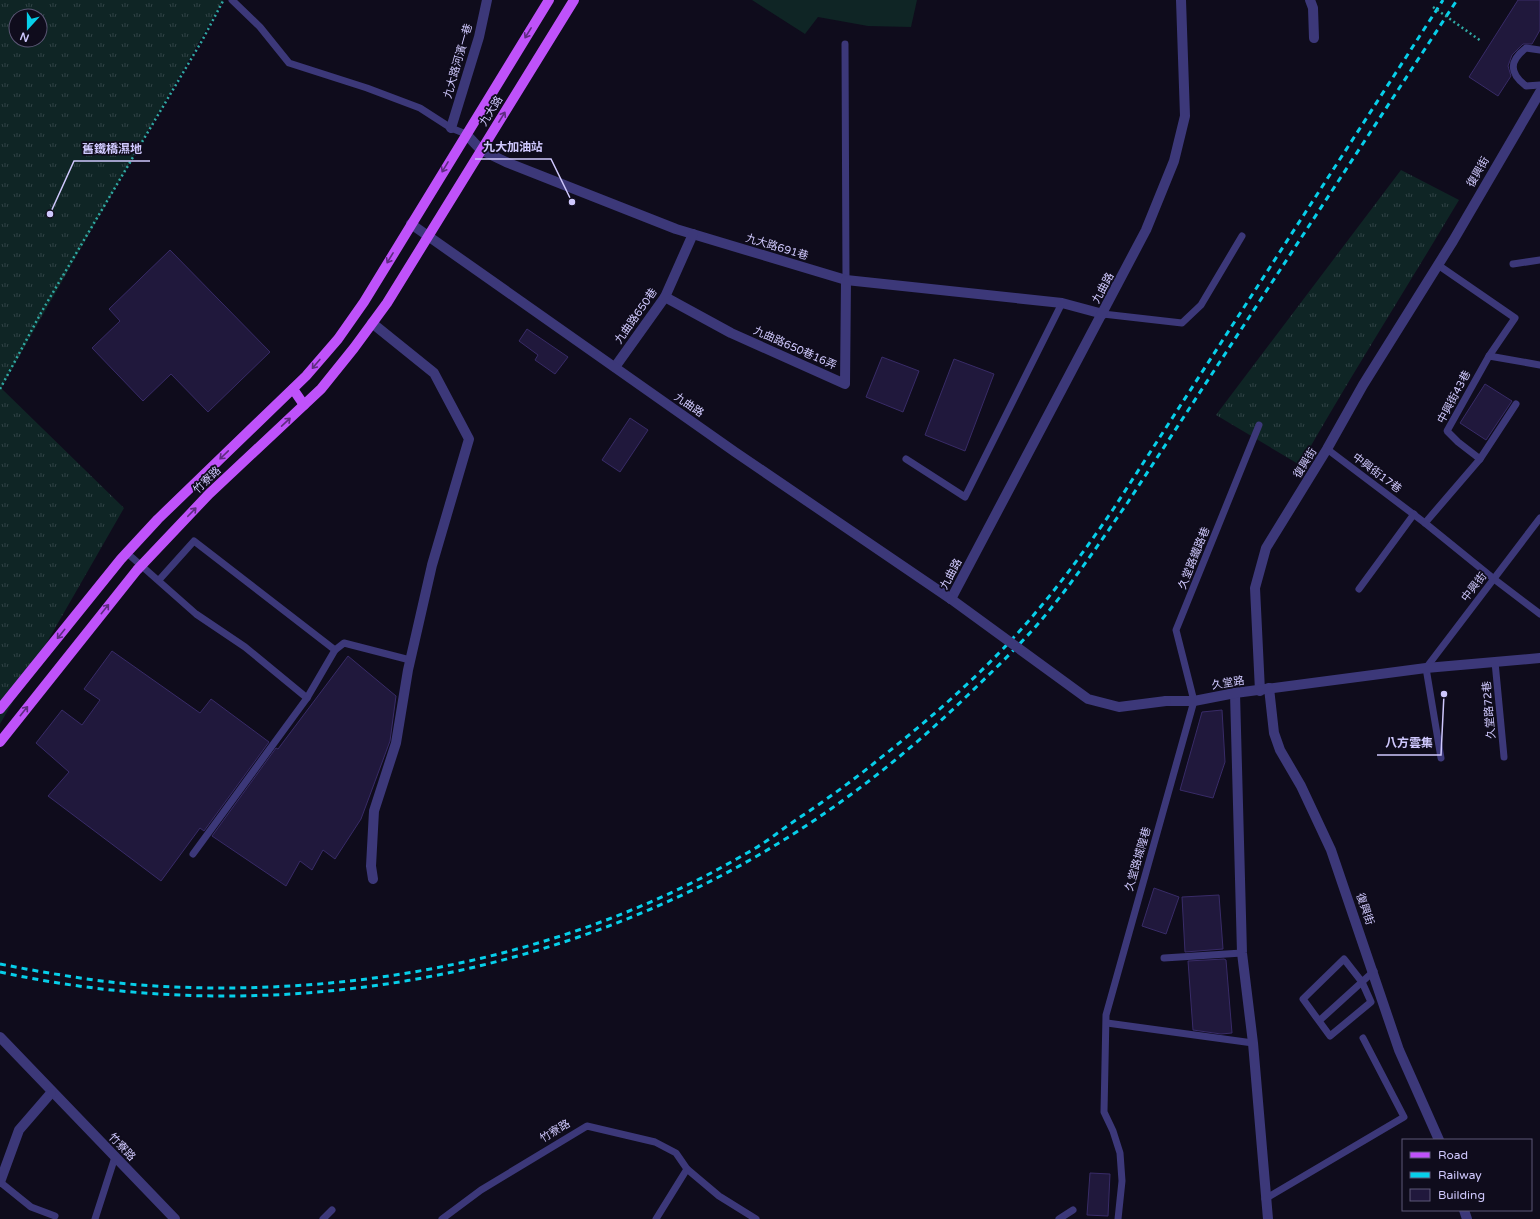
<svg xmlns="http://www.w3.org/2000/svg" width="1540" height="1219" font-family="'Varela Round','Noto Sans TC',sans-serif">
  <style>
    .grass { fill: url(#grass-tufts); fill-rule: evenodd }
    .pitch { fill: #0f2525 }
    .building { fill: #20183c; stroke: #382b67 }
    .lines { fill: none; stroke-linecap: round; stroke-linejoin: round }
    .path { stroke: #30a9a4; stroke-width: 2.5; stroke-dasharray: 2 3; stroke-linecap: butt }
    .service { stroke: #3c3879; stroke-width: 7 }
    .minor { stroke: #3c3879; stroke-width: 10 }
    .tertiary { stroke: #3c3879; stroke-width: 10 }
    .primary { stroke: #bf52fa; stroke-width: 10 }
    .rail { stroke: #07cfea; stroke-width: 3; stroke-dasharray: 6 5; stroke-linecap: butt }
    .path-bridge { stroke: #30a9a4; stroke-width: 2.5; stroke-dasharray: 2 3; stroke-linecap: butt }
    .tertiary-bridge { stroke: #3c3879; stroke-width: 10 }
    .oneway { stroke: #5e2c80 }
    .labels { text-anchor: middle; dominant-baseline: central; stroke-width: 3.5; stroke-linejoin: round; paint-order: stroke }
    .street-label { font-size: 11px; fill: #cfc8fd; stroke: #0f0c1c }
    .leader { fill: none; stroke: #cfc8fd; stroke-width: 1.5 }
    .callout-dot { fill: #cfc8fd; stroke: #0f0c1c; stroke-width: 1.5 }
    .callout-label { font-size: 12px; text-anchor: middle; font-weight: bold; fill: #cfc8fd; stroke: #0f0c1c; stroke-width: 3.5; stroke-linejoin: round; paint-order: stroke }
  </style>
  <defs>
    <pattern id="grass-tufts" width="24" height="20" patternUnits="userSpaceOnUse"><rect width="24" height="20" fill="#0f2525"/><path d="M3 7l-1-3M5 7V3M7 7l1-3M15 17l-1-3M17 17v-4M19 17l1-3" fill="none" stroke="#314346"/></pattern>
  </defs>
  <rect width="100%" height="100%" fill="#0f0c1c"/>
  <!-- grass -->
  <g class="grass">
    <path d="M0 0H223L1 388 124 508 0 724ZM16 16H40V40H16Z"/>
    <path d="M1401 170 1459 200C1406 289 1351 375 1300 465L1216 415Z"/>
  </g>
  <!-- pitch -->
  <polygon class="pitch" points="752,0 917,0 911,27 868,26 818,17 805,34"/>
  <!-- building -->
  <g class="building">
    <polygon points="1518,0 1540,0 1540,30 1532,44 1523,44 1512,55 1508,66 1511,76 1498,96 1469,77"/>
    <polygon points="170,250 270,352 208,412 171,374 143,401 92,348 120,321 109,309"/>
    <polygon points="527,329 568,357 555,374 535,360 538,355 519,341"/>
    <polygon points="882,357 919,371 903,412 866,397"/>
    <polygon points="954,359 994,374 965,451 925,435"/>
    <polygon points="1485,384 1512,401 1486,440 1460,423"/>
    <polygon points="630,418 648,430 620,472 602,460"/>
    <polygon points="112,651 200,713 211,699 269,742 204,831 200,828 161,881 48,796 69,772 36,743 62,710 82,725 100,700 84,689"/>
    <polygon points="348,656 396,696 390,741 361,819 335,859 323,850 312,870 300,861 286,886 212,836 276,748 278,749"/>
    <polygon points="1222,710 1225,762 1213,798 1180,790 1202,712"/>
    <polygon points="1154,888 1179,897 1166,934 1142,926"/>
    <polygon points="1219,895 1223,949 1185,952 1182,897"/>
    <polygon points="1224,959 1226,960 1232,1033 1221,1034 1193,1030 1188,961"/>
    <polygon points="1090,1173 1110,1174 1108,1216 1087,1215"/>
  </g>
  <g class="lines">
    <!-- path -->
    <polyline class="path" points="0,389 42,311 203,39 223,1"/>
    <!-- service -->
    <g class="service">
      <polyline points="232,0 260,27 289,63 367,88 420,108 451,128 466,134"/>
      <polyline points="845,44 846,280"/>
      <path d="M1540 50 1526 48C1509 61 1509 73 1526 86L1540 85"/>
      <polyline points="1513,264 1540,260"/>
      <polyline points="1438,265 1515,318 1489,356 1447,431 1458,442 1480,459"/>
      <polyline points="1103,314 1182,323 1201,305 1242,236"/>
      <polyline points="1489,356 1540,365"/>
      <polyline points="1327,449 1425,523 1494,579 1540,614"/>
      <polyline points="906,459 965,497 1062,303"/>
      <polyline points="1425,523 1480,459 1516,404"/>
      <polyline points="127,553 196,614 245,647 307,698"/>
      <polyline points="159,580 194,541 335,650 307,698 193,854"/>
      <polyline points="1359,589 1414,514"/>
      <polyline points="335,650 344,643 410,660"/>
      <polyline points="1495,662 1504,757"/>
      <polyline points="1441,758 1426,668 1540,518"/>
      <polyline points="1164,958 1242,953"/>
      <polyline points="1319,1021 1303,999 1344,959 1362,982 1371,1002 1330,1036 1319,1021 1374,971"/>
      <polyline points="1107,1023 1253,1043"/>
      <polyline points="0,1182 31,1207 55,1216"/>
      <polyline points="1265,1199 1404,1117 1363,1038"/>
      <polyline points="95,1219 115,1157"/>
      <polyline points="323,1219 332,1210"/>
      <polyline points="442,1219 481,1190 587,1126 655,1142 676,1153 687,1169 719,1196 756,1219"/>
      <polyline points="656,1219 687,1169"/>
      <polyline points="1059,1219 1073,1210"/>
      <polyline points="1118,1219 1122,1181 1120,1153 1113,1131 1104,1112 1106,1015 1194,701 1176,630 1259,425"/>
    </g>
    <!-- minor -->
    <g class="minor">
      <polyline points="1310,0 1313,8 1314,38"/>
      <polyline points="451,128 479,37 487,0"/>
      <polyline points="466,134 481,150 506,162 676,229 846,280 1062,303 1103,314"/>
      <polyline points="665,297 731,333 845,384 846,280"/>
      <polyline points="372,323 434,373 469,439 432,565 408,670 396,743 374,811 371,866 373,879"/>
      <polyline points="615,367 665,297 693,234"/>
      <polyline points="951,599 1146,230 1174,161 1185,116 1181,0"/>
      <polyline points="1269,688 1274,733 1280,750 1301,786 1331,850 1399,1050 1439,1140"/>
      <polyline points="1260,691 1255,588 1266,548 1327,449 1363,385 1453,241 1540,92"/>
      <polyline points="1235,693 1242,953 1253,1043 1268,1219"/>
      <polyline points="0,1037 175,1219"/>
      <polyline points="0,1182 19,1130 51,1093"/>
      <polyline points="1464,1210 1467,1219"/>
    </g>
    <!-- tertiary -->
    <g class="tertiary">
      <polyline points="411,224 735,452 951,599"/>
      <polyline points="1166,701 1194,701 1235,693 1426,668 1540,658"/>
    </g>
    <!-- primary -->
    <g class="primary">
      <polyline points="293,389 304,405"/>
      <polyline points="0,709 121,559 158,519 306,376 338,339 364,302 549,0"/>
      <polyline points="0,742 137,570 209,494 321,389 354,348 387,303 574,0"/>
    </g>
    <!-- rail -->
    <g class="rail">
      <path d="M0 964C46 973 93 981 140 985 348 1000 566 959 747 853 762 845 776 834 790 824 820 804 850 783 878 760 935 715 991 666 1037 611 1065 578 1090 543 1114 508L1443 0"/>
      <path d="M0 972C284 1034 597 975 835 806 883 772 928 734 970 693 995 669 1021 644 1043 618 1074 581 1101 541 1128 502L1457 0"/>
    </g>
    <!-- path-bridge -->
    <polyline class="path-bridge" points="1433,7 1481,41"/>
    <!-- tertiary-bridge -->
    <polyline class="tertiary-bridge" points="951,599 1088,699 1119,707 1166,701"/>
  </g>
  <!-- one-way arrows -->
  <defs><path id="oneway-shaft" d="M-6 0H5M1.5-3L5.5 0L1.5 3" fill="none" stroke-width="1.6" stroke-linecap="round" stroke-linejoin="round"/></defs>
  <g class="oneway">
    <use href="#oneway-shaft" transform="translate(528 33) rotate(122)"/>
    <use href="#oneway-shaft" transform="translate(502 117) rotate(-58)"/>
    <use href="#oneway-shaft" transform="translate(445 167) rotate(121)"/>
    <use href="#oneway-shaft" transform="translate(390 258) rotate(121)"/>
    <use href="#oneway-shaft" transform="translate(316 364) rotate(130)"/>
    <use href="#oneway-shaft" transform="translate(286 422) rotate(-43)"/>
    <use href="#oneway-shaft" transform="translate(224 455) rotate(136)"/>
    <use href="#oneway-shaft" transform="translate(192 512) rotate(-46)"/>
    <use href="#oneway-shaft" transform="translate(105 609) rotate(-51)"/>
    <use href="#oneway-shaft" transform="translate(61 634) rotate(129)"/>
    <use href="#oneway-shaft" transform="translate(24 711) rotate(-51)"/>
  </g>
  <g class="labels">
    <!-- street labels -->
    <g class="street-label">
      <text transform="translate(458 61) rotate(-74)">九大路河濱一巷</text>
      <text transform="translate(491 111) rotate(-58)">九大路</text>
      <text transform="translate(1478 172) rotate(-60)">復興街</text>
      <text transform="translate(777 247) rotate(17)">九大路691巷</text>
      <text transform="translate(1103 288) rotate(-62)">九曲路</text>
      <text transform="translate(636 316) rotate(-55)">九曲路650巷</text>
      <text transform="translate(795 348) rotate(24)">九曲路650巷16弄</text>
      <text transform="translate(1454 397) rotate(-62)">中興街43巷</text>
      <text transform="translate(689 405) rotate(35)">九曲路</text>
      <text transform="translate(1305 463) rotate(-58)">復興街</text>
      <text transform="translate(1377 473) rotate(37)">中興街17巷</text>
      <text transform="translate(207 480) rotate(-44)">竹寮路</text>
      <text transform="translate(1194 558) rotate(-68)">久堂路鐵路巷</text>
      <text transform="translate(951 574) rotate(-62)">九曲路</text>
      <text transform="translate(1474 587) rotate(-52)">中興街</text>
      <text transform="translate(1228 683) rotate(-9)">久堂路</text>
      <text transform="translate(1489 710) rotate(-95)">久堂路72巷</text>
      <text transform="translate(1138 859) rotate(-74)">久堂路城隍巷</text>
      <text transform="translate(1365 909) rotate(71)">復興街</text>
      <text transform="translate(555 1131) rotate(-31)">竹寮路</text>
      <text transform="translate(122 1147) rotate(46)">竹寮路</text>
    </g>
  </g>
  <!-- callouts -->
  <path class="leader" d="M572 202L551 159H475M50 214L74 161H150M1444 694L1441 755H1377"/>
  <g class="callout-dot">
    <circle cx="572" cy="202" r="4"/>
    <circle cx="50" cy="214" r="4"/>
    <circle cx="1444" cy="694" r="4"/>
  </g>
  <g class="callout-label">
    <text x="513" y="151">九大加油站</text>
    <text x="112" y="153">舊鐵橋濕地</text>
    <text x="1409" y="747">八方雲集</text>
  </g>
  <!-- legend -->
  <rect x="1402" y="1139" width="130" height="72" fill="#0f0c1c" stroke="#5c5776"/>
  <rect x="1410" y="1152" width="20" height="6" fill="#bf52fa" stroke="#5c5776"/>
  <text x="1438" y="1159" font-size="12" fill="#cfc8fd">Road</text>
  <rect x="1410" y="1172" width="20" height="6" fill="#07cfea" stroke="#5c5776"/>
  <text x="1438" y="1179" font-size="12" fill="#cfc8fd">Railway</text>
  <rect x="1410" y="1189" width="20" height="12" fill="#20183c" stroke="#5c5776"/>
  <text x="1438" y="1199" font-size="12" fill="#cfc8fd">Building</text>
  <!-- north arrow -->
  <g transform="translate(28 28) rotate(201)"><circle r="19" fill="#0f0c1c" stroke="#5c5776"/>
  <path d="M0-3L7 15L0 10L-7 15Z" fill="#07cfea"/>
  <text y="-6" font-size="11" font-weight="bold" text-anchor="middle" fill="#cfc8fd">N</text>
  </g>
</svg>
